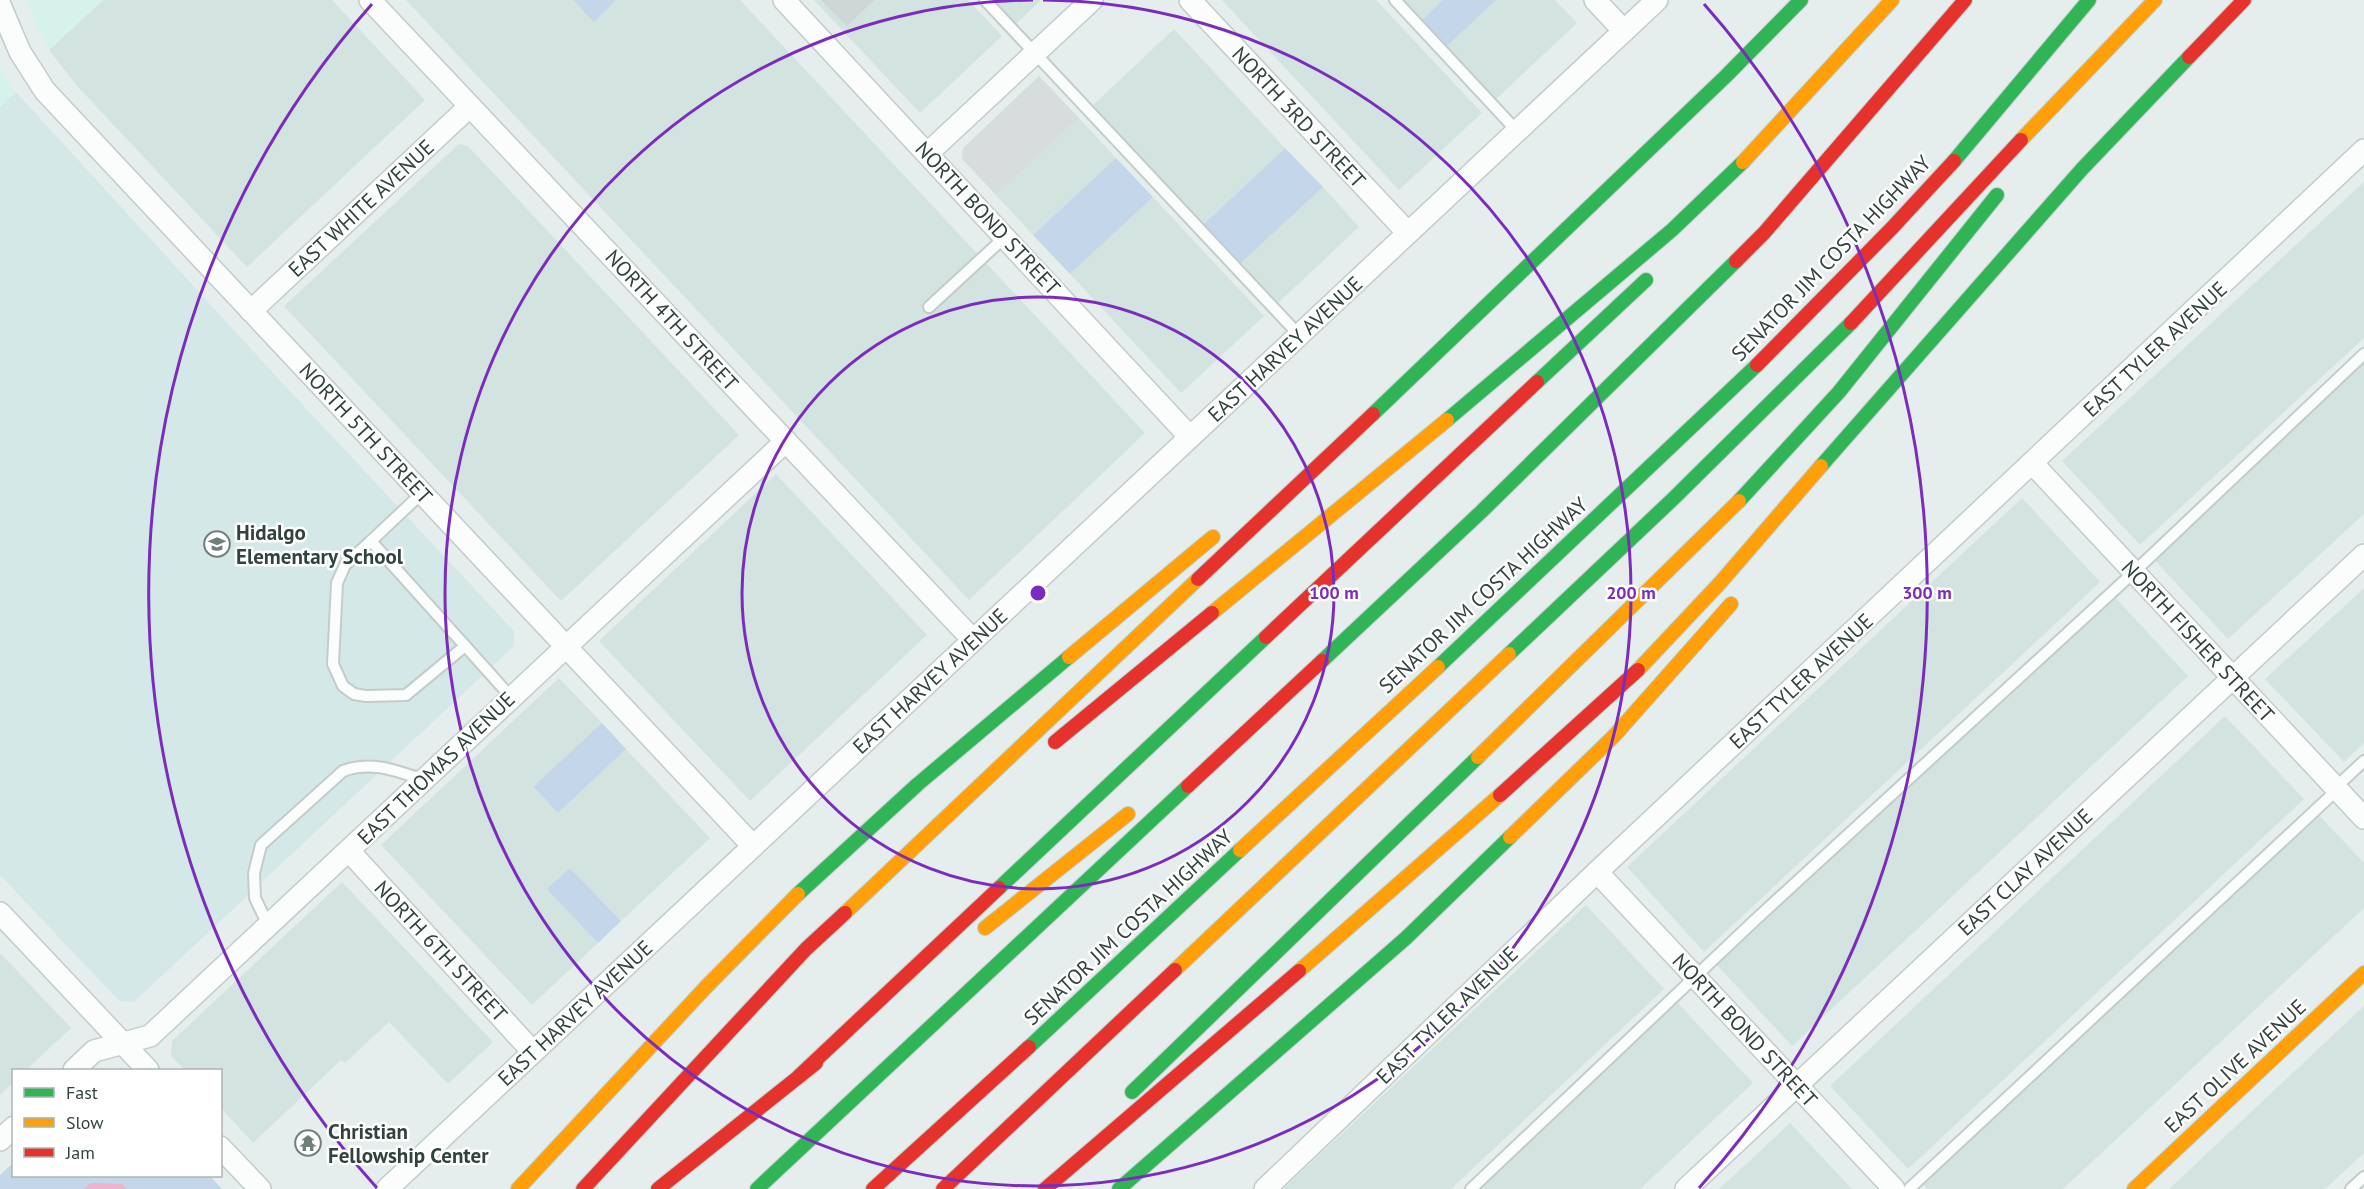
<svg xmlns="http://www.w3.org/2000/svg" width="2364" height="1189" font-family="'PT Sans',sans-serif">
  <style>
    .residential { fill: #d2e3e0 }
    .commercial { fill: #d7f2eb }
    .education { fill: #d4e9e7 }
    .green { fill: #c4d6ea }
    .parking { fill: #d6dddc }
    .water { fill: #eeb3cf }
    .building { fill: #ced7d5; stroke: #ccd6d4; stroke-width: 1.5 }
    .lines { fill: none; stroke-linecap: round; stroke-linejoin: round }
    .lane-casing { stroke: #c3ccca; stroke-width: 14 }
    .street-casing { stroke: #c3ccca; stroke-width: 24 }
    .fast-casing { stroke: #bececc; stroke-width: 16 }
    .slow-casing { stroke: #bececc; stroke-width: 16 }
    .jam-casing { stroke: #bececc; stroke-width: 16 }
    .lane { stroke: #fbfcfc; stroke-width: 10 }
    .street { stroke: #fbfcfc; stroke-width: 21 }
    .fast { stroke: #30b455; stroke-width: 14 }
    .slow { stroke: #ff9f0a; stroke-width: 14 }
    .jam { stroke: #e5322d; stroke-width: 14 }
    .ring { fill: none; stroke: #7b2cbf; stroke-width: 3 }
    .labels { text-anchor: middle; dominant-baseline: central; stroke-width: 5; stroke-linejoin: round; paint-order: stroke }
    .street-label { font-size: 21px; fill: #32433f; stroke: #fff }
    .poi-label { font-size: 21px; font-weight: bold; fill: #32433f; stroke: #fff; text-anchor: start }
    .centre { fill: #7b2cbf; stroke: #fff; stroke-width: 3 }
    .ring-label { font-size: 18px; text-anchor: middle; font-weight: bold; fill: #7b2cbf; stroke: #fff; stroke-width: 5; stroke-linejoin: round; paint-order: stroke }
  </style>
  <rect width="100%" height="100%" fill="#e6eeed"/>
  <!-- residential -->
  <g class="residential">
    <polygon points="103,0 332,0 425,100 247,267 77,86 49,50"/>
    <polygon points="406,0 573,0 594,21 616,0 740,0 1145,433 969,600"/>
    <polygon points="814,0 968,0 1002,36 920,113"/>
    <polygon points="993,0 1041,0 1016,24"/>
    <polygon points="1222,0 1376,0 1482,113 1399,190"/>
    <polygon points="1401,0 1443,0 1421,21"/>
    <polygon points="1496,0 1555,0 1577,23 1495,100 1445,48"/>
    <polygon points="1174,29 1285,148 1203,225 1092,106"/>
    <polygon points="1079,118 1116,158 1033,235 996,195"/>
    <polygon points="459,144 468,146 739,435 561,601 284,306"/>
    <polygon points="2364,182 2364,338 2140,545 2062,461"/>
    <polygon points="1323,187 1359,227 1277,304 1240,264"/>
    <polygon points="1153,197 1264,316 1181,393 1070,274"/>
    <polygon points="2364,358 2364,514 2228,639 2150,555"/>
    <polygon points="776,474 927,635 750,801 599,641"/>
    <polygon points="2022,498 2100,582 1704,952 1627,867"/>
    <polygon points="2364,588 2364,743 2344,762 2265,679"/>
    <polygon points="2110,592 2188,676 1792,1046 1714,962"/>
    <polygon points="559,678 602,723 533,788 558,813 626,749 710,838 621,921 570,868 548,889 598,943 532,1005 381,845"/>
    <polygon points="2225,716 2304,799 1908,1169 1830,1086"/>
    <polygon points="2314,810 2364,863 2364,908 2063,1189 1927,1189 1918,1180"/>
    <polygon points="342,882 493,1042 448,1084 389,1022 345,1063 341,1060 253,1143 221,1108 220,1070 185,1070 171,1056 172,1041"/>
    <polygon points="1586,905 1664,989 1500,1143 1451,1189 1283,1189"/>
    <polygon points="0,953 71,1028 26,1070 14,1070 13,1082 0,1095"/>
    <polygon points="1674,999 1753,1083 1640,1189 1472,1189"/>
    <polygon points="2364,1006 2364,1153 2325,1189 2169,1189"/>
    <polygon points="1790,1123 1852,1189 1719,1189 1758,1153"/>
  </g>
  <!-- commercial -->
  <g class="commercial">
    <polygon points="28,0 103,0 49,50 34,23"/>
    <polygon points="0,68 16,92 0,107"/>
  </g>
  <!-- education -->
  <polygon class="education" points="16,92 275,375 514,631 514,646 134,1002 119,1001 0,875 0,107"/>
  <!-- green -->
  <g class="green">
    <polygon points="573,0 616,0 594,22"/>
    <polygon points="1443,0 1496,0 1445,48 1421,21"/>
    <polygon points="1285,148 1323,187 1240,264 1203,225"/>
    <polygon points="1116,158 1153,197 1070,274 1033,235"/>
    <polygon points="602,723 626,749 558,813 533,787"/>
    <polygon points="570,868 621,921 598,943 547,889"/>
    <polygon points="13,1163 14,1176 210,1176 222,1189 0,1189 0,1175"/>
  </g>
  <!-- parking -->
  <polygon class="parking" points="1039,76 1079,118 996,195 962,159 963,148"/>
  <!-- water -->
  <polygon class="water" points="91,1183 122,1184 127,1189 84,1189"/>
  <!-- building -->
  <polygon class="building" points="822,0 873,0 847,25"/>
  <g class="lines">
    <!-- lane casing -->
    <g class="lane-casing">
      <g id="lane">
        <polyline points="985,0 1299,335"/>
        <polyline points="1395,0 1517,131"/>
        <polyline points="929,307 1005,237"/>
        <polyline points="422,493 371,541 511,697"/>
        <polyline points="371,541 345,565 337,583 333,664 343,686 354,694 366,696 406,695 465,646"/>
        <polyline points="2335,788 2364,761"/>
        <path d="M268 925 255 898 254 873 261 845 343 771C371 760 397 771 424 780"/>
        <polyline points="1471,1189 1754,921 2134,572 2364,354"/>
        <polyline points="1909,1189 2337,790"/>
        <polyline points="2351,1189 2364,1177"/>
      </g>
    </g>
    <!-- street casing -->
    <g class="street-casing">
      <g id="street">
        <polyline points="370,0 973,640"/>
        <polyline points="784,0 1190,437"/>
        <polyline points="1190,0 1408,233"/>
        <polyline points="1595,0 1624,31"/>
        <polyline points="0,5 20,52 45,91 753,846"/>
        <polyline points="928,153 1092,0"/>
        <polyline points="251,311 470,106"/>
        <polyline points="2033,464 2364,818"/>
        <polyline points="349,851 533,1052"/>
        <polyline points="1597,872 1894,1189"/>
        <polyline points="0,913 148,1070"/>
        <polyline points="74,1070 94,1051 150,1036 786,441"/>
        <polyline points="0,1140 14,1127"/>
        <polyline points="220,1147 260,1189"/>
        <polyline points="387,1189 1657,0"/>
        <polyline points="1265,1189 1597,872 2364,150"/>
        <polyline points="1686,1189 2364,555"/>
      </g>
    </g>
    <!-- fast casing -->
    <g class="fast-casing">
      <g id="fast">
        <polyline points="1954,161 2089,0"/>
        <polyline points="1537,382 1646,280"/>
        <polyline points="1373,414 1726,76 1801,0"/>
        <polyline points="1447,420 1672,230 1743,162"/>
        <polyline points="1821,466 2082,169 2189,57"/>
        <polyline points="1739,501 1839,392 1997,195"/>
        <polyline points="1509,654 1674,498 1851,323"/>
        <polyline points="1322,661 1481,512 1736,261"/>
        <polyline points="1438,667 1757,365"/>
        <polyline points="999,888 1266,637"/>
        <polyline points="798,894 918,784 1069,657"/>
        <polyline points="1029,1047 1240,850"/>
        <polyline points="1132,1092 1478,757"/>
        <polyline points="757,1189 1188,786"/>
        <polyline points="1119,1189 1406,938 1510,837"/>
      </g>
    </g>
    <!-- slow casing -->
    <g class="slow-casing">
      <g id="slow">
        <polyline points="2021,140 2155,0"/>
        <polyline points="1743,162 1892,0"/>
        <polyline points="1212,613 1447,420"/>
        <polyline points="1069,657 1213,537"/>
        <polyline points="1638,670 1720,583 1821,466"/>
        <polyline points="1478,757 1739,501"/>
        <polyline points="1510,837 1614,736 1731,604"/>
        <polyline points="1240,850 1438,667"/>
        <polyline points="845,913 1198,579"/>
        <polyline points="985,928 1128,814"/>
        <polyline points="1175,970 1509,654"/>
        <polyline points="1299,971 1500,795"/>
        <polyline points="518,1189 706,987 798,894"/>
        <polyline points="2134,1189 2364,973"/>
      </g>
    </g>
    <!-- jam casing -->
    <g class="jam-casing">
      <g id="jam">
        <polyline points="2189,57 2244,0"/>
        <polyline points="1736,261 1764,233 1965,0"/>
        <polyline points="1851,323 2021,140"/>
        <polyline points="1757,365 1892,228 1954,161"/>
        <polyline points="1198,579 1373,414"/>
        <polyline points="1266,637 1537,382"/>
        <polyline points="1055,742 1212,613"/>
        <polyline points="1188,786 1322,661"/>
        <polyline points="1500,795 1638,670"/>
        <polyline points="799,1076 999,888"/>
        <polyline points="583,1189 806,949 845,913"/>
        <polyline points="658,1189 816,1063"/>
        <polyline points="873,1189 1029,1047"/>
        <polyline points="943,1189 1175,970"/>
        <polyline points="1045,1189 1299,971"/>
      </g>
    </g>
    <!-- lane -->
    <use href="#lane" class="lane"/>
    <!-- street -->
    <use href="#street" class="street"/>
    <!-- fast -->
    <use href="#fast" class="fast"/>
    <!-- slow -->
    <use href="#slow" class="slow"/>
    <!-- jam -->
    <use href="#jam" class="jam"/>
  </g>
  <!-- distance rings -->
  <g class="ring">
    <circle cx="1038" cy="593" r="296"/>
    <path d="M1043 0A593 593 0 1 1 1033 0"/>
    <path d="M377 1188A889 889 0 0 1 372 4M1704 4A889 889 0 0 1 1699 1188"/>
  </g>
  <!-- icons -->
  <defs>
    <g id="school-ring" transform="scale(1.35)"><circle r="9.5" fill="#fff" stroke="#717f7c" stroke-width="1.5"/><path d="M0-5L7-2L0 1L-7-2ZM-4 1L0 2.5L4 1V4Q0 6-4 4Z" fill="#717f7c"/></g>
    <g id="temple-ring" transform="scale(1.35)"><circle r="9.5" fill="#fff" stroke="#717f7c" stroke-width="1.5"/><path d="M0-6L5-2H3V0L6.5 2.5H4V6H1.5V3h-3V6H-4V2.5H-6.5L-3 0V-2H-5Z" fill="#717f7c"/></g>
  </defs>
  <g fill-rule="evenodd">
    <use href="#school-ring" x="217" y="544"/>
    <use href="#temple-ring" x="308" y="1143"/>
  </g>
  <g class="labels">
    <!-- street labels -->
    <g class="street-label">
      <text transform="translate(1299 117) rotate(47)">NORTH 3RD STREET</text>
      <text transform="translate(361 208) rotate(-43)">EAST WHITE AVENUE</text>
      <text transform="translate(988 218) rotate(47)">NORTH BOND STREET</text>
      <text transform="translate(1831 258) rotate(-46)">SENATOR JIM COSTA HIGHWAY</text>
      <text transform="translate(672 320) rotate(47)">NORTH 4TH STREET</text>
      <text transform="translate(1285 349) rotate(-43)">EAST HARVEY AVENUE</text>
      <text transform="translate(2155 349) rotate(-43)">EAST TYLER AVENUE</text>
      <text transform="translate(366 433) rotate(47)">NORTH 5TH STREET</text>
      <text transform="translate(1483 595) rotate(-43)">SENATOR JIM COSTA HIGHWAY</text>
      <text transform="translate(2198 641) rotate(47)">NORTH FISHER STREET</text>
      <text transform="translate(930 681) rotate(-43)">EAST HARVEY AVENUE</text>
      <text transform="translate(1801 681) rotate(-43)">EAST TYLER AVENUE</text>
      <text transform="translate(436 768) rotate(-44)">EAST THOMAS AVENUE</text>
      <text transform="translate(2025 872) rotate(-43)">EAST CLAY AVENUE</text>
      <text transform="translate(1128 927) rotate(-43)">SENATOR JIM COSTA HIGHWAY</text>
      <text transform="translate(441 951) rotate(47)">NORTH 6TH STREET</text>
      <text transform="translate(575 1013) rotate(-43)">EAST HARVEY AVENUE</text>
      <text transform="translate(1447 1015) rotate(-44)">EAST TYLER AVENUE</text>
      <text transform="translate(1745 1030) rotate(47)">NORTH BOND STREET</text>
      <text transform="translate(2235 1066) rotate(-43)">EAST OLIVE AVENUE</text>
    </g>
    <!-- poi labels -->
    <g class="poi-label">
      <text x="236" y="532">Hidalgo<tspan x="236" dy="24">Elementary School</tspan></text>
      <text x="328" y="1131">Christian<tspan x="328" dy="24">Fellowship Center</tspan></text>
    </g>
  </g>
  <circle cx="1038" cy="593" r="9" class="centre"/>
  <g class="ring-label">
    <text x="1334" y="599">100 m</text>
    <text x="1631" y="599">200 m</text>
    <text x="1927" y="599">300 m</text>
  </g>
  <!-- legend -->
  <rect x="12" y="1069" width="210" height="108" fill="#ffffff" stroke="#adb4b2" stroke-width="1.5"/>
  <rect x="24" y="1088" width="30" height="9" fill="#30b455" stroke="#adb4b2" stroke-width="1.5"/>
  <text x="66" y="1099" font-size="18" fill="#32433f">Fast</text>
  <rect x="24" y="1118" width="30" height="9" fill="#ff9f0a" stroke="#adb4b2" stroke-width="1.5"/>
  <text x="66" y="1129" font-size="18" fill="#32433f">Slow</text>
  <rect x="24" y="1148" width="30" height="9" fill="#e5322d" stroke="#adb4b2" stroke-width="1.5"/>
  <text x="66" y="1159" font-size="18" fill="#32433f">Jam</text>
</svg>
